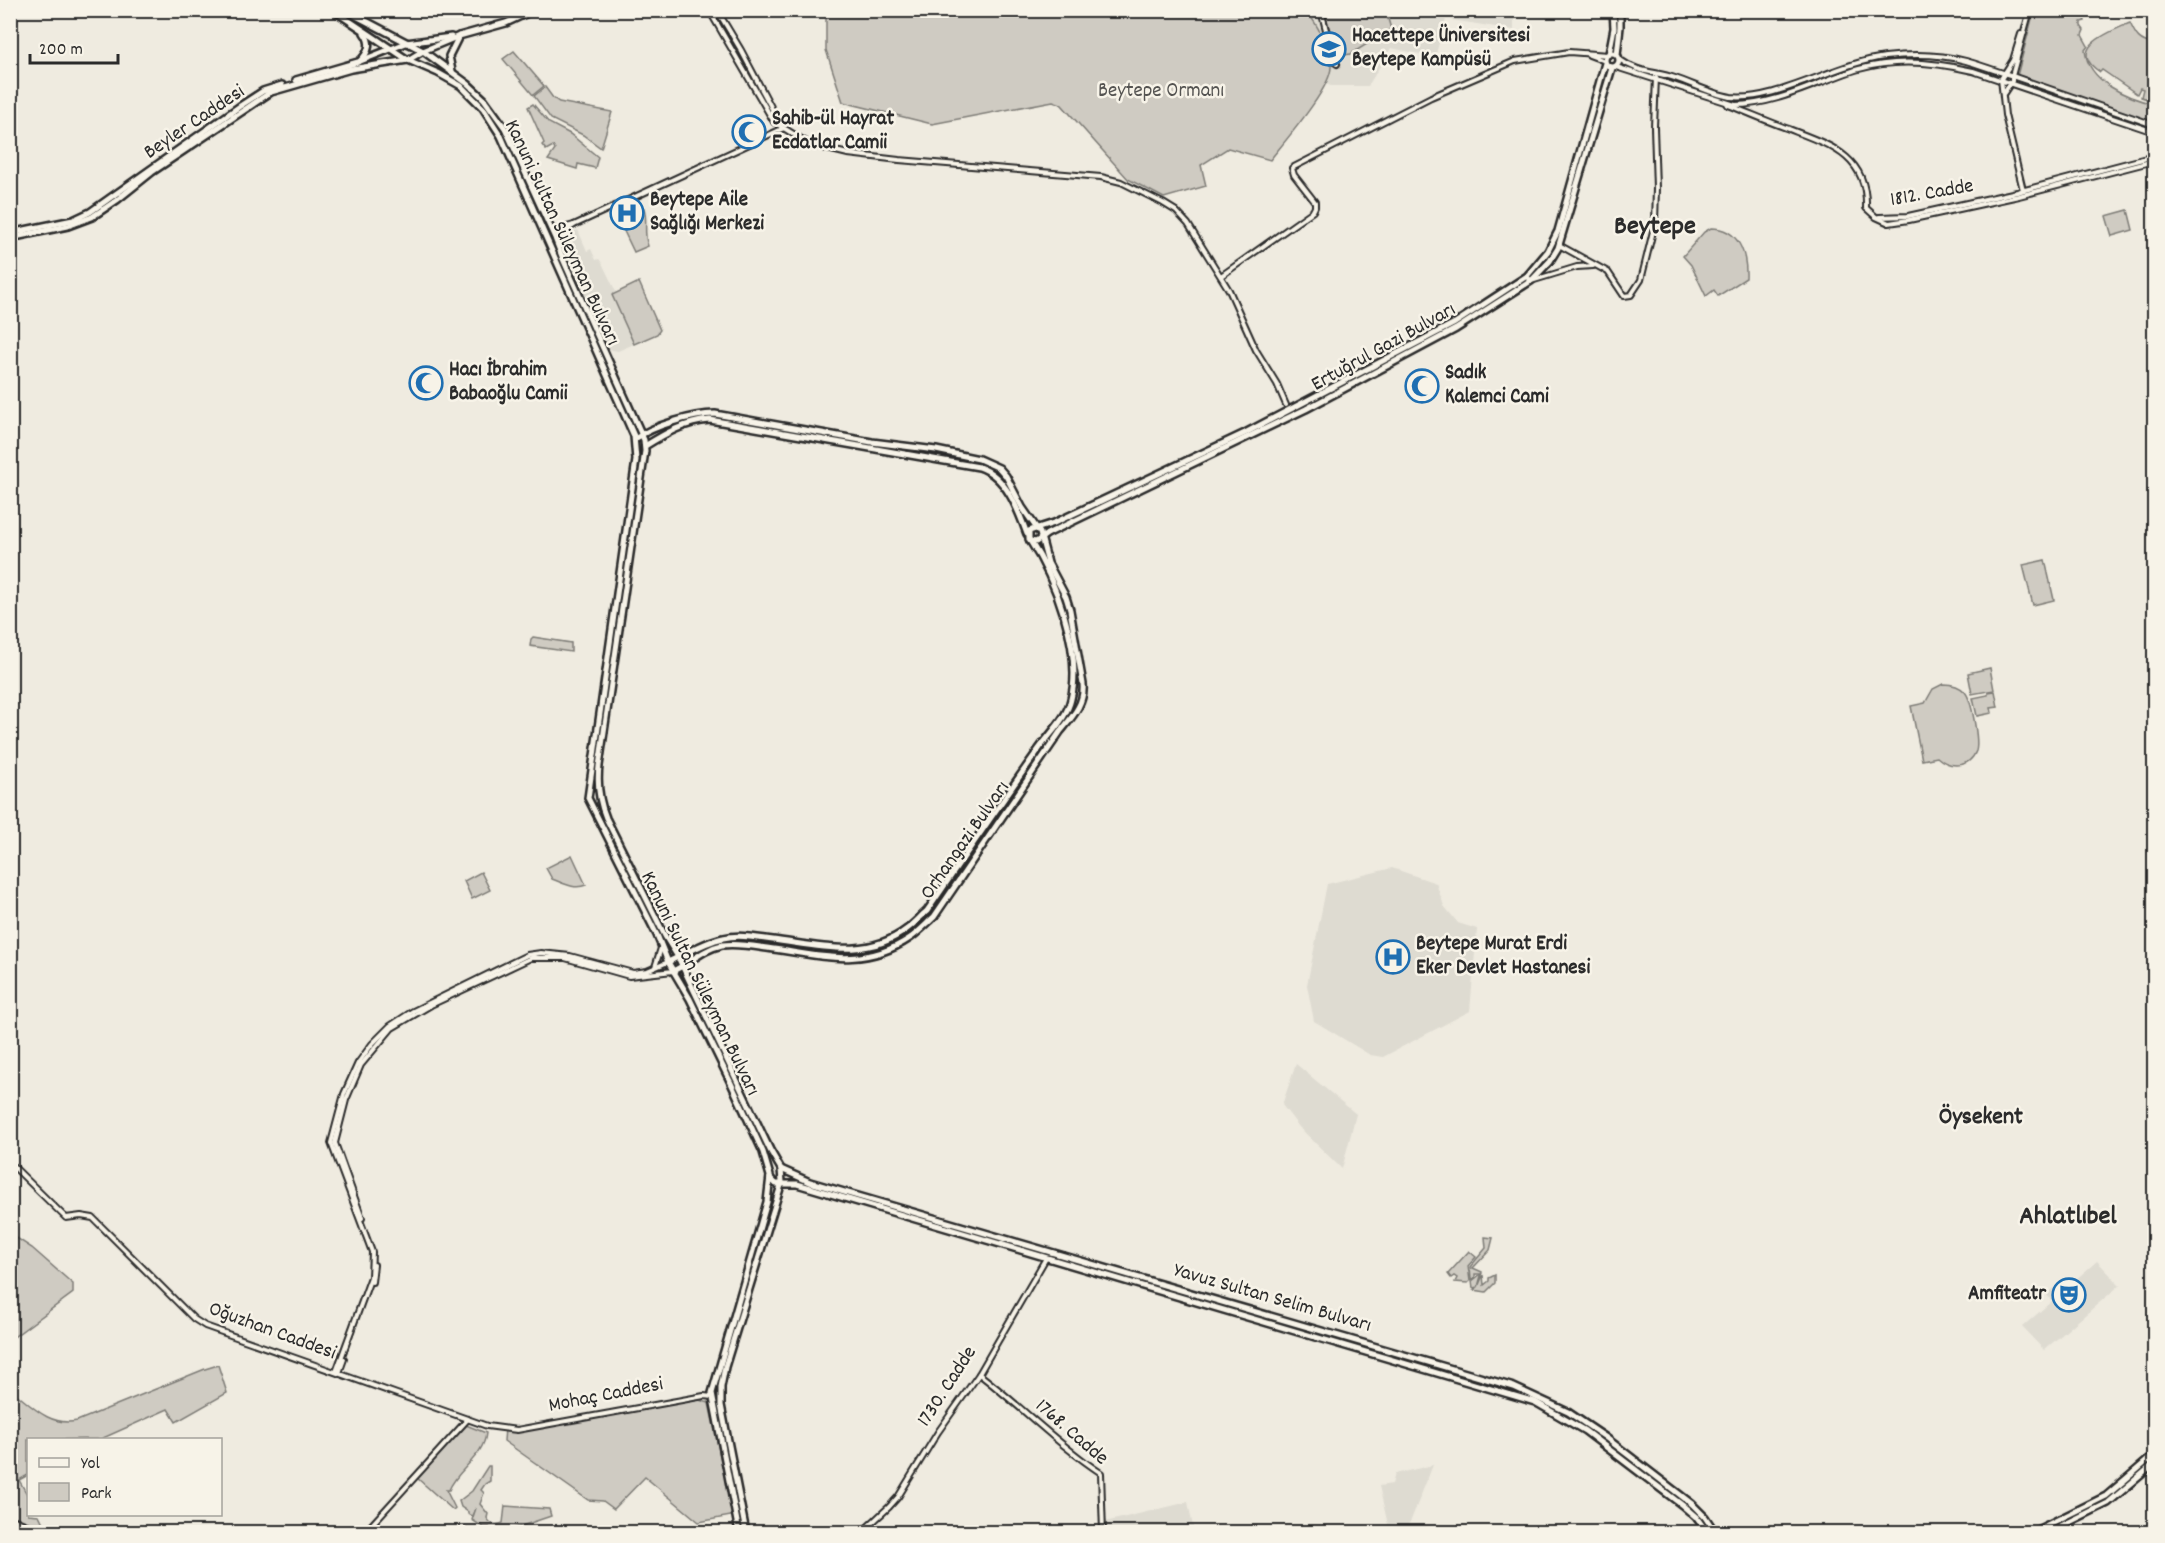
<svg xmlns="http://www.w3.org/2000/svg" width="2165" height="1543" font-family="Dekko,sans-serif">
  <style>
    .built { fill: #dedbd1 }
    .green { fill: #cfcbc2; stroke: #7d7b76; stroke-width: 1.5 }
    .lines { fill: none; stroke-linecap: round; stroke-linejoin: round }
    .minor-casing { stroke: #2b2b2b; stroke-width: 8 }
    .major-casing { stroke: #2b2b2b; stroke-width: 10 }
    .minor { stroke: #f7f3e8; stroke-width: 4 }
    .major { stroke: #f7f3e8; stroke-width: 5 }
    .labels { text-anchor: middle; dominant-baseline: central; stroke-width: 5; stroke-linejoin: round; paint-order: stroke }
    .poi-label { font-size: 21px; font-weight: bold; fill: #2b2b2b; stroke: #f7f3e8; text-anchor: start }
    .park-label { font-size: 21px; fill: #545351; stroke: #f7f3e8 }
    .street-label { font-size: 21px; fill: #2b2b2b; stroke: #f7f3e8 }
    .quarter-label { font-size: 24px; font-weight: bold; fill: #2b2b2b; stroke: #f7f3e8 }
    .district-label { font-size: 27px; font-weight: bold; fill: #2b2b2b; stroke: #f7f3e8 }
  </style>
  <rect width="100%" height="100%" fill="#efebe0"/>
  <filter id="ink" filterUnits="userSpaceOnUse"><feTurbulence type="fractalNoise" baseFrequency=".0167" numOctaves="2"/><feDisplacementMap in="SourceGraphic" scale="12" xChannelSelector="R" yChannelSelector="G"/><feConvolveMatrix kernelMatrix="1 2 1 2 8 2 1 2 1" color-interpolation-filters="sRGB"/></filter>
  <g filter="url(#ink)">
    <!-- built -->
    <g class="built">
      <polygon points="1228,11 1547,11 1544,13 1514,17 1514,30 1446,19 1435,57 1391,48 1368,86 1331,86 1293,73"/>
      <polygon points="578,230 587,251 591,249 596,260 599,259 602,263 616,292 612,297 634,344 618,351 608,349 561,247 561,236"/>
      <polygon points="1392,868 1436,883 1444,906 1458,923 1477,929 1470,1011 1383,1057 1370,1055 1314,1021 1307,985 1327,884"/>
      <polygon points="1296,1064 1356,1114 1342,1169 1299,1127 1282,1105"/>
      <polygon points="2097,1261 2120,1285 2044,1350 2022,1327 2052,1301 2046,1294 2059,1284 2065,1289"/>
      <polygon points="1433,1465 1411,1520 1404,1531 1394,1532 1389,1529 1379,1486 1392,1484 1395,1474"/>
      <polygon points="1188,1502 1194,1532 1105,1532 1105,1522"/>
    </g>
    <!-- green -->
    <g class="green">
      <path d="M1264 11 1265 16 1286 11H1306C1317 23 1330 49 1331 66 1332 87 1285 141 1270 160L1228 148 1201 165 1206 186 1164 198 1128 179 1061 104 1053 101 932 124 843 102 826 50V11Z"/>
      <polygon points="1331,11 1382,11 1383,13 1386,12 1391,29 1351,54 1343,55 1336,51 1325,13 1329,15"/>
      <path d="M2034 11H2087L2083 15 2085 21 2081 22V26L2084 30 2082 35 2088 46 2085 50C2088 82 2127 98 2154 104V123L2017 76Z"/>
      <path d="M2130 23C2136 36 2139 42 2154 44V78L2147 99 2141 97 2143 89 2140 88 2137 94 2102 70 2100 72C2064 48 2112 31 2130 23Z"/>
      <polygon points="514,51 544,86 533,95 503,59"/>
      <polygon points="545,87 553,98 559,102 612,112 601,148 583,135 551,119 534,96"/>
      <polygon points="533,104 549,123 570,134 598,157 595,168 578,164 577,169 548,160 555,150 553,146 546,150 542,145 544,143 528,107"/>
      <path d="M644 208C648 221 643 233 648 246L634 252 622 227 631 219 630 216Z"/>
      <polygon points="2128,210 2133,230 2112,236 2106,216"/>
      <path d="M1711 228C1739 228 1747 254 1746 278L1718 296 1714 290 1706 296 1691 265 1683 256 1704 232Z"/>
      <polygon points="639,282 660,330 657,334 634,344 612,295"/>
      <polygon points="2045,560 2054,600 2033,605 2023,565"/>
      <polygon points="533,637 571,643 571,652 530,646 531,639"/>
      <polygon points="1990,668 1994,690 1972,694 1968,673"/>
      <path d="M1943 684C1951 684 1959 685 1965 692 1972 700 1979 741 1976 751 1969 769 1949 768 1937 757L1922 760 1911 706 1925 703 1933 689Z"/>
      <polygon points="1995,691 1998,707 1991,708 1992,713 1977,716 1973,698 1988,695 1988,692"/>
      <path d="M572 855 586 885C574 890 563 883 552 879L546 868Z"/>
      <polygon points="481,872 490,890 472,899 464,881"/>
      <polygon points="11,1231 15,1237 32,1248 73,1284 73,1293 11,1339"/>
      <polygon points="1485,1237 1493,1238 1490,1250 1473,1268 1482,1272 1478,1287 1483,1275 1484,1285 1489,1281 1489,1278 1495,1275 1495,1283 1486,1292 1474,1290 1478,1287 1473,1288 1472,1281 1481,1274 1475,1274 1475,1277 1471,1280 1470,1267 1486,1248"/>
      <polygon points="1469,1251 1476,1257 1468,1266 1470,1281 1468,1283 1455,1282 1457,1278 1454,1276 1451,1278 1448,1274"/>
      <path d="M218 1365 227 1393 176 1422 168 1409 101 1439 28 1440V1475L19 1480 28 1496V1514L39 1515 47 1531 11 1517 10 1389C31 1405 49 1427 77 1421L205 1369Z"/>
      <polygon points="696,1399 709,1403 723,1470 736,1515 699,1522 645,1477 614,1509 603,1501 588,1500 504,1441 505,1428 510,1430"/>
      <path d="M466 1425 486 1433C484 1457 457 1469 449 1490H446L455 1508 453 1510 417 1478Z"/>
      <path d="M488 1466H490V1481L485 1484 481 1490 484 1493 480 1504 488 1514 487 1518C490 1524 496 1526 503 1523L505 1506 549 1509 551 1516 504 1532H495L489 1527H483L472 1520 476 1508 473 1516 468 1514V1512L461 1507 459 1501 472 1491Z"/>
    </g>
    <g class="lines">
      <!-- minor casing -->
      <g class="minor-casing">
        <g id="minor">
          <polyline points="709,10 774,122 811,145 848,154 899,160 1101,177 1121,182 1163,203 1176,211 1188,224 1229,290 1256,350 1277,384 1286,405"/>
          <polyline points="717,10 741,50 780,124"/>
          <polyline points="1321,10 1334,62 1337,64"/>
          <polyline points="2030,10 2012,76 2154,125"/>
          <polyline points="2021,34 2013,60 2001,79 2005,115 2023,190"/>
          <polyline points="1589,55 1605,61"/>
          <path d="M1619 59C1638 73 1654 71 1675 78 1693 84 1712 94 1731 97 1776 102 1836 63 1885 57 1911 54 1940 54 1966 61 1981 65 1995 71 2010 75L2012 76V81L2004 93"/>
          <path d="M1616 67 1735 105C1777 105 1818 81 1859 69 1896 58 1936 62 1973 71L2154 132"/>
          <path d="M1727 103 1728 105C1749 113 1769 122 1789 129 1830 145 1868 156 1866 208L1876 217 1889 223 1909 220 2019 196 2154 161"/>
          <polyline points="1879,217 1908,216 2017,192 2154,156"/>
          <polyline points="552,231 574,225"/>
          <polyline points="555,238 574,225 784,128"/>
          <polyline points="1559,245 1608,272 1624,296 1631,295 1641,280 1655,223 1656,188 1654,127 1656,77"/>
          <polyline points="1221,276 1313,211 1315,207 1315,202 1294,175 1292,168 1431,97 1515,61 1569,52 1608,55"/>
          <polyline points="1527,276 1531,281 1577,267 1593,266"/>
          <polyline points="655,967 661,948"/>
          <polyline points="10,1163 66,1218 81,1216 93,1218 194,1319 205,1326 487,1426 517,1430 704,1396 712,1397"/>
          <polyline points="362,1218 335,1143 346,1100 361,1065 392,1028 431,1005 531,958 565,958 629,976 673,971"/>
          <polyline points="372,1282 374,1265"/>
          <polyline points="336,1372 371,1277 372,1252 331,1143 344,1094 358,1063 372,1044 390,1026 413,1011 527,955 541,953 570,956 633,973 647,971 668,962"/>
          <polyline points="339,1373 344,1359"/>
          <path d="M979 1374C1021 1406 1057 1444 1101 1473L1103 1532"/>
          <polyline points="10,1518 43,1532"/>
          <polyline points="10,1523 32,1532"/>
          <polyline points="365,1532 468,1419"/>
          <polyline points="862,1532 889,1507 898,1497 938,1432 979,1374 1046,1258"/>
        </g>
      </g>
      <!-- major casing -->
      <g class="major-casing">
        <g id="major">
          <polyline points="333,10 408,60 438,73 461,86 483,108 501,136 634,436 636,460 588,798 657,935 668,962 690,999 731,1083 763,1152 770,1176 767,1202 712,1393 739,1532"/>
          <path d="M345 10 423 51 468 84 484 99 505 128 555 238 563 259 644 440 645 451 599 766C597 784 599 801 606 818L665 936 678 957 770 1150 781 1169 782 1182 725 1367 721 1387V1405L746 1532"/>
          <circle cx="1612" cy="60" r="7"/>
          <polyline points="1609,54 1614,28 1613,10"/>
          <polyline points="1617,55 1620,27 1620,10"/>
          <path d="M360 61C369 52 372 43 364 33"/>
          <polyline points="452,71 449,56 459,36"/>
          <polyline points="296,80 358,62 406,43 451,37"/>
          <polyline points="10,233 73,220 90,212 240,106 263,91 282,85"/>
          <polyline points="10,238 68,226 92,217 117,200 152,172 271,92 351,69 408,60 423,51 459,36 506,23 534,10"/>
          <path d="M635 439C652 426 694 414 715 414L872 442 936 450 979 459 999 468 1006 476 1022 507 1040 533 1048 563 1066 597 1070 610 1083 684C1085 704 1072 717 1060 732L934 917C926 924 919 932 910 938 863 970 819 955 767 948 753 946 737 943 722 945 703 949 690 963 673 971"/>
          <path d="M645 446C666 433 685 422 710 420L979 467C1006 476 1018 509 1027 534"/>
          <polyline points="1030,541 1036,542 1047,534 1306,409 1456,329 1531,281 1550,261 1558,248 1612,68"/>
          <path d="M668 962C685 954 704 942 723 938 740 934 757 938 773 940 819 946 867 960 907 929 914 924 920 917 927 911 964 857 1001 802 1039 749 1050 733 1067 718 1071 699 1083 652 1055 578 1029 539V531L1054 523 1245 433 1455 323 1527 276 1548 251 1558 231 1605 63"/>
          <polyline points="781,1169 810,1182 1514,1387 1568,1412 1605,1437 1692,1504 1705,1517 1715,1532"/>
          <polyline points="770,1178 776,1184 797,1184 1535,1402 1585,1431 1682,1505 1696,1517 1707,1532"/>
          <polyline points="2033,1532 2106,1496 2154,1455"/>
          <polyline points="2049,1532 2108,1503 2154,1464"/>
        </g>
      </g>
      <!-- minor -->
      <use href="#minor" class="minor"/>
      <!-- major -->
      <use href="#major" class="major"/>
    </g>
  </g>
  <!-- icons -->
  <defs>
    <g id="university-ring" transform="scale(1.725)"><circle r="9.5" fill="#f7f3e8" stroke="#1f6fb2" stroke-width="1.5"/><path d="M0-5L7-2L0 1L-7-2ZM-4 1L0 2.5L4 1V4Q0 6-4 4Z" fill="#1f6fb2"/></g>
    <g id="mosque-ring" transform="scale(1.725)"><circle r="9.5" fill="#f7f3e8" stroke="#1f6fb2" stroke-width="1.5"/><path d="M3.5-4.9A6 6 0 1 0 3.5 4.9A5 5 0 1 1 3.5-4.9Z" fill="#1f6fb2"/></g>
    <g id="hospital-ring" transform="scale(1.725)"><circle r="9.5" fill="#f7f3e8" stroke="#1f6fb2" stroke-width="1.5"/><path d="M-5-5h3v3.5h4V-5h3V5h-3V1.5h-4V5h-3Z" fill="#1f6fb2"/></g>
    <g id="theatre-ring" transform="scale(1.725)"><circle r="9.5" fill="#f7f3e8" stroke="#1f6fb2" stroke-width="1.5"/><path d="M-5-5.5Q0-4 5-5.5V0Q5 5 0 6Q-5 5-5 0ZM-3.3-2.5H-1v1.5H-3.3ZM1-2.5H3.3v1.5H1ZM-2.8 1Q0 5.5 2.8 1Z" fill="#1f6fb2"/></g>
  </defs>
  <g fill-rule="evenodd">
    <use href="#university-ring" x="1329" y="49"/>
    <use href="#mosque-ring" x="749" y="132"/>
    <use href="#hospital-ring" x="627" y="213"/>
    <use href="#mosque-ring" x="426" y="383"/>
    <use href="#mosque-ring" x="1422" y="386"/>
    <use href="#hospital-ring" x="1393" y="957"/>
    <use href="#theatre-ring" x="2069" y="1295"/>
  </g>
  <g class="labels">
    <!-- poi labels -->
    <g class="poi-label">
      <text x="1352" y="37">Hacettepe Üniversitesi<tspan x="1352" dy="24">Beytepe Kampüsü</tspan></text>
      <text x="772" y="120">Sahib-ül Hayrat<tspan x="772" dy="24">Ecdatlar Camii</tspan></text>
      <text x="650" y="201">Beytepe Aile<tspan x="650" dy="24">Sağlığı Merkezi</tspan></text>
      <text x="449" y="371">Hacı İbrahim<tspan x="449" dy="24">Babaoğlu Camii</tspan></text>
      <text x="1445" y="374">Sadık<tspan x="1445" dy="24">Kalemci Cami</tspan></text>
      <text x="1416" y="945">Beytepe Murat Erdi<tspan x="1416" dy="24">Eker Devlet Hastanesi</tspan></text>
      <text x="2046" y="1295" text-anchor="end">Amfiteatr</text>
    </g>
    <!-- park labels -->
    <g class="park-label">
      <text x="1161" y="92">Beytepe Ormanı</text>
    </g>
    <!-- street labels -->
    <g class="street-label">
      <text transform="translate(195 123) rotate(-34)">Beyler Caddesi</text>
      <text transform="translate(1932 194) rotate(-10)">1812. Cadde</text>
      <text transform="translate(561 233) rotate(65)">Kanuni Sultan Süleyman Bulvarı</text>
      <text transform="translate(1384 348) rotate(-29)">Ertuğrul Gazi Bulvarı</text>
      <text transform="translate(966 841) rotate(-55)">Orhangazi Bulvarı</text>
      <text transform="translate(699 984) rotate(64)">Kanuni Sultan Süleyman Bulvarı</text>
      <text transform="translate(1272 1299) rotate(16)">Yavuz Sultan Selim Bulvarı</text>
      <text transform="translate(272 1332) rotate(20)">Oğuzhan Caddesi</text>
      <text transform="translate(948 1387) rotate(-57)">1730. Cadde</text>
      <text transform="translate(606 1396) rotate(-11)">Mohaç Caddesi</text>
      <text transform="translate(1071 1433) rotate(41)">1768. Cadde</text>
    </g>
    <!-- quarter labels -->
    <g class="quarter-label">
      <text x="1981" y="1118">Öysekent</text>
    </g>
    <!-- district labels -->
    <g class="district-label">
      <text x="1655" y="227">Beytepe</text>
      <text x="2068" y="1217">Ahlatlıbel</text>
    </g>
  </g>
  <!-- margin -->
  <rect width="2165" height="1543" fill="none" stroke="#f7f3e8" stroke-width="36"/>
  <rect x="18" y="18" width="2129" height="1507" fill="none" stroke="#2b2b2b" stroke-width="2" filter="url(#ink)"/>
  <!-- legend -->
  <rect x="27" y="1438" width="195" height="78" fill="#f7f3e8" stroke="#a5a39c" stroke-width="1.5"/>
  <rect x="39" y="1458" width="30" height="9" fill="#f7f3e8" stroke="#a5a39c" stroke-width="1.5"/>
  <text x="81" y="1468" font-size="18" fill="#2b2b2b">Yol</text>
  <rect x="39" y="1483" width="30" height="18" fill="#cfcbc2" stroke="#a5a39c" stroke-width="1.5"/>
  <text x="81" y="1498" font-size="18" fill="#2b2b2b">Park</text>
  <!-- scale -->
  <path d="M30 54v9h88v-9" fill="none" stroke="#2b2b2b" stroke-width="3"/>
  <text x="39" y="54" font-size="18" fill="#2b2b2b" stroke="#f7f3e8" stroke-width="4.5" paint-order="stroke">200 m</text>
</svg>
